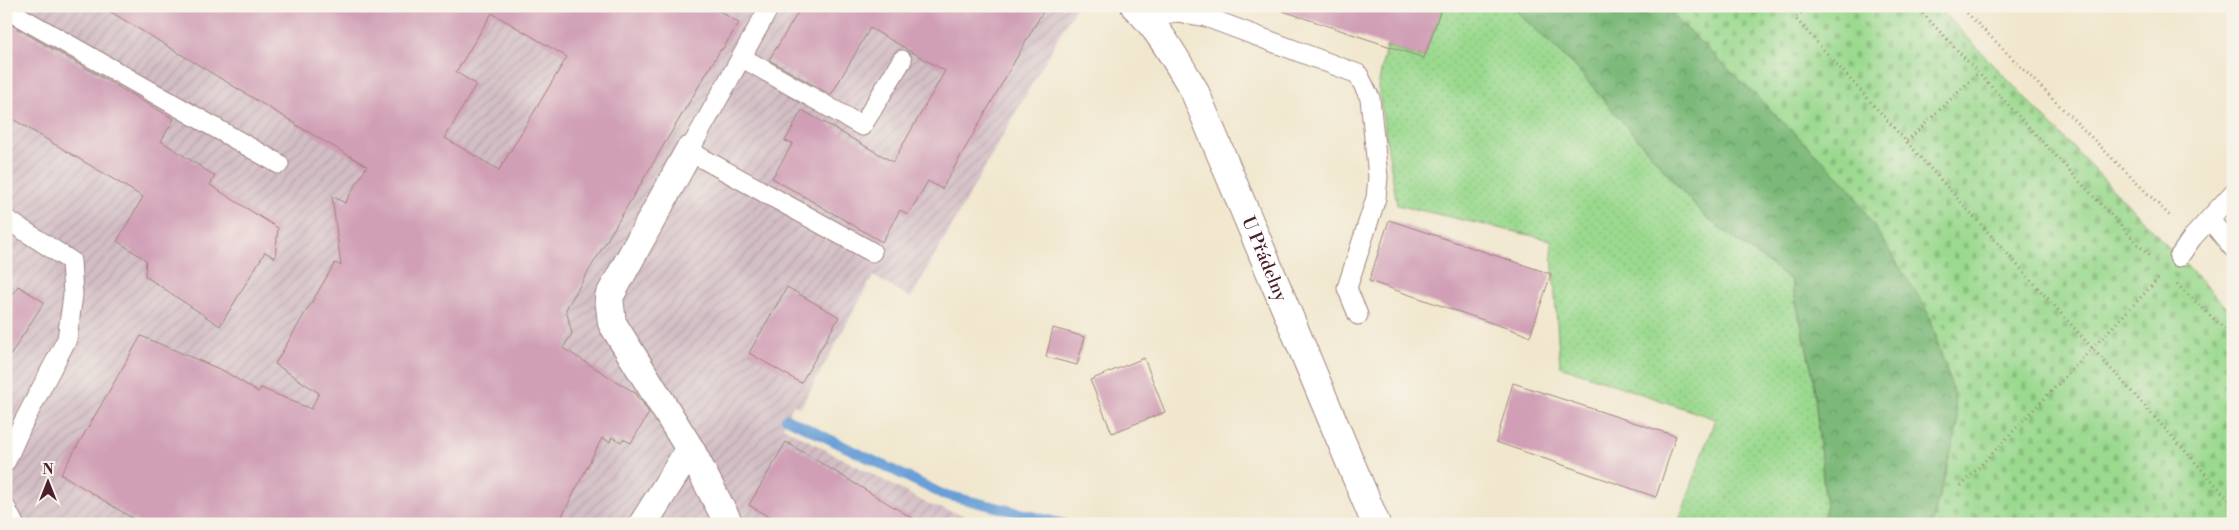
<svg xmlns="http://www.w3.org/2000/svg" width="2239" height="530" font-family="'Libre Bodoni',serif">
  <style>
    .industrial { fill: url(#industrial-furrows) }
    .green { fill: url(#green-dots); stroke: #727c5c }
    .forest { fill: url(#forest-crowns); stroke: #626c52 }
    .cemetery { fill: url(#cemetery-stones); stroke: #727c5c }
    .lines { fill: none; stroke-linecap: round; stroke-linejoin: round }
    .stream { stroke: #699fd6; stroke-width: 10 }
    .building { fill: #d09fb6; fill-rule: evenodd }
    .lane-casing { stroke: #9e837c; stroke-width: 21 }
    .street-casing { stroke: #9e837c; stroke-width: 30 }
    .path { stroke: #9e837c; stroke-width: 3; stroke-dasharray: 1 4; stroke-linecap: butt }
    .lane { stroke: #fff; stroke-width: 19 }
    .street { stroke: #fff; stroke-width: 28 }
    .labels { text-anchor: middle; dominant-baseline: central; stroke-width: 5; stroke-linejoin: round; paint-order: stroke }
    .street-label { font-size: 18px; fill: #4a1f2b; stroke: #f7f3e8 }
  </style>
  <defs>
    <pattern id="industrial-furrows" width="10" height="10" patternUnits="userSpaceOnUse" patternTransform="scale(1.25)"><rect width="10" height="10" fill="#d2bdc5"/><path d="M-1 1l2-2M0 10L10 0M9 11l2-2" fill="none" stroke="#b6a2a9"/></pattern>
    <pattern id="green-dots" width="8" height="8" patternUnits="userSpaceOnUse" patternTransform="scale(1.25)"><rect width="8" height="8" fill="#9ad98e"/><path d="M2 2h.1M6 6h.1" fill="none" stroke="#86ba7b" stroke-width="1.8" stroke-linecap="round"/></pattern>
    <pattern id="forest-crowns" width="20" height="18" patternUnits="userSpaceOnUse" patternTransform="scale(1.25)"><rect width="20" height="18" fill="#7bb979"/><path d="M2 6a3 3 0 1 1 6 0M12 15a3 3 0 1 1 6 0" fill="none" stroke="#679663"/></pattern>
    <pattern id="cemetery-stones" width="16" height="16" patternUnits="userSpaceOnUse" patternTransform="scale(1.25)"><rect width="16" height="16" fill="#9ad98e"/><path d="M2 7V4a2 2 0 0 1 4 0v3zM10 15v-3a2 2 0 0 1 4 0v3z" fill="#86ba7b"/></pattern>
  </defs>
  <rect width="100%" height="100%" fill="#f7f3e8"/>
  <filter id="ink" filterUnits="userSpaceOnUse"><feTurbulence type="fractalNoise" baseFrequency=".02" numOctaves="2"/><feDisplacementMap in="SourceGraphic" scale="10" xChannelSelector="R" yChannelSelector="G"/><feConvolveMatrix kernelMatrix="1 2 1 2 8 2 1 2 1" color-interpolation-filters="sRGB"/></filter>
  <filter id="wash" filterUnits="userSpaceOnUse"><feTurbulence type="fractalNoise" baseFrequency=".0096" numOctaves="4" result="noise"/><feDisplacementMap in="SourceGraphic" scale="20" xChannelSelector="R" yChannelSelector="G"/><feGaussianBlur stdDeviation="1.12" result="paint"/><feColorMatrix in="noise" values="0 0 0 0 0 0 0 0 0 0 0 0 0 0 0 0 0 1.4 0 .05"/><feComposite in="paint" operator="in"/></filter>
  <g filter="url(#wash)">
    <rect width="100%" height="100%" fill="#f1e7ce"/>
    <!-- industrial -->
    <polygon class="industrial" points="6,6 1076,6 911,298 873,276 801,407 793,405 783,427 930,505 993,524 6,524"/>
    <!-- green -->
    <polygon class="green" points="1442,6 1511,6 1578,70 1704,216 1791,280 1813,376 1826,508 1823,524 1678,524 1715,419 1560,366 1551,240 1397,205 1378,87 1386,46 1424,58"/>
    <!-- forest -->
    <polygon class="forest" points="1511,6 1663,6 1848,185 1927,310 1953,390 1958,425 1932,524 1823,524 1826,508 1813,376 1791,280 1704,216 1578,70"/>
    <!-- cemetery -->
    <polygon class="cemetery" points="1663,6 1937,6 2233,314 2233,524 1932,524 1958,425 1953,390 1927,310 1848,185"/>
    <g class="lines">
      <!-- stream -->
      <polyline class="stream" points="786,418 942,494 1065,524"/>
    </g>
    <g id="blocks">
      <!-- building -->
      <g class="building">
        <path d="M101 6H711L739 23 722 50 721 49 566 309 572 334 563 348 637 394 636 396 641 400 649 413 631 443 623 439 621 442 612 437 610 442 602 438 558 524H142L61 474 141 336 224 371 258 392 261 388 311 409 319 393 275 364 335 263 341 266 332 196 345 203 367 166 296 125V124ZM492 13 567 57 499 170 445 138 476 84 456 72Z"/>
        <polygon points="802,6 1046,6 942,189 928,181 908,215 900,210 882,242 772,178 793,143 785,141 802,110 893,162 945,71 870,28 831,95 769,60"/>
        <polygon points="1284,6 1442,6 1424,58 1283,11"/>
        <polygon points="6,22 174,119 161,141 215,176 210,185 278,228 275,258 265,252 220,326 145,276 146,260 117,241 143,197 6,115"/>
        <polygon points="1389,220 1551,274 1530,336 1369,281"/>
        <polygon points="18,286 44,302 6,362 6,303"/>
        <polygon points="787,287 839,317 801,383 749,353"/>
        <polygon points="1053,328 1085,337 1077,365 1046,357"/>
        <polygon points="1144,358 1165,412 1112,433 1090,380"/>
        <polygon points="1513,383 1676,436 1656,497 1496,442"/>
        <polygon points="786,442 922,524 780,524 749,505"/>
      </g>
    </g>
  </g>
  <g filter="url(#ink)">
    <use href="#blocks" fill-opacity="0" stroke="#9e837c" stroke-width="1"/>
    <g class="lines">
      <!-- lane casing -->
      <g class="lane-casing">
        <g id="lane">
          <polyline points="770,6 689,151 872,252"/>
          <polyline points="6,9 279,164"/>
          <polyline points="1146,17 1177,12 1206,17 1358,74 1370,98 1378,177 1376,198 1347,288 1358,315"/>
          <polyline points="741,57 862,126 902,60"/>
          <polyline points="6,219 71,261 73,295 67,339 23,423 6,461"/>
          <polyline points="2210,220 2233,248"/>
          <polyline points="2179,257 2192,238 2233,193"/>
          <polyline points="6,508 14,524"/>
        </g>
      </g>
      <!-- street casing -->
      <g class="street-casing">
        <g id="street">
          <path id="s1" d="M1135 6C1160 30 1176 60 1194 90L1376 524"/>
          <polyline points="689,151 609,297 612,323 690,449 729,524"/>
          <polyline points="643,524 690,449"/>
        </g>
      </g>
      <!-- path -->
      <g class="path">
        <polyline points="1808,6 1795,18 2231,502 2233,501"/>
        <polyline points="1916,6 2151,258"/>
        <polyline points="1960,6 2172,218"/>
        <polyline points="1907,141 1978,73"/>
        <polyline points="2177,284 2233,337"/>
        <polyline points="1961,486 2161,276"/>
      </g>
      <!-- lane -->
      <use href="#lane" class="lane"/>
      <!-- street -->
      <use href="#street" class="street"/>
    </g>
  </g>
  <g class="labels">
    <!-- street labels -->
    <g class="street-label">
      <text stroke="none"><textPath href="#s1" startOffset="286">U Přádelny</textPath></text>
    </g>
  </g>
  <!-- margin -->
  <rect width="2239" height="530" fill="none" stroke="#f7f3e8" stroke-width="25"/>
  <!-- north arrow -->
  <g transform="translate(48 482)" stroke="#f7f3e8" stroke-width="4" paint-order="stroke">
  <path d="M0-4L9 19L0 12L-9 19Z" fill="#4a1f2b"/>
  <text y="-8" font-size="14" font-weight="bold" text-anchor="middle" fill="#4a1f2b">N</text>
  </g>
</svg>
